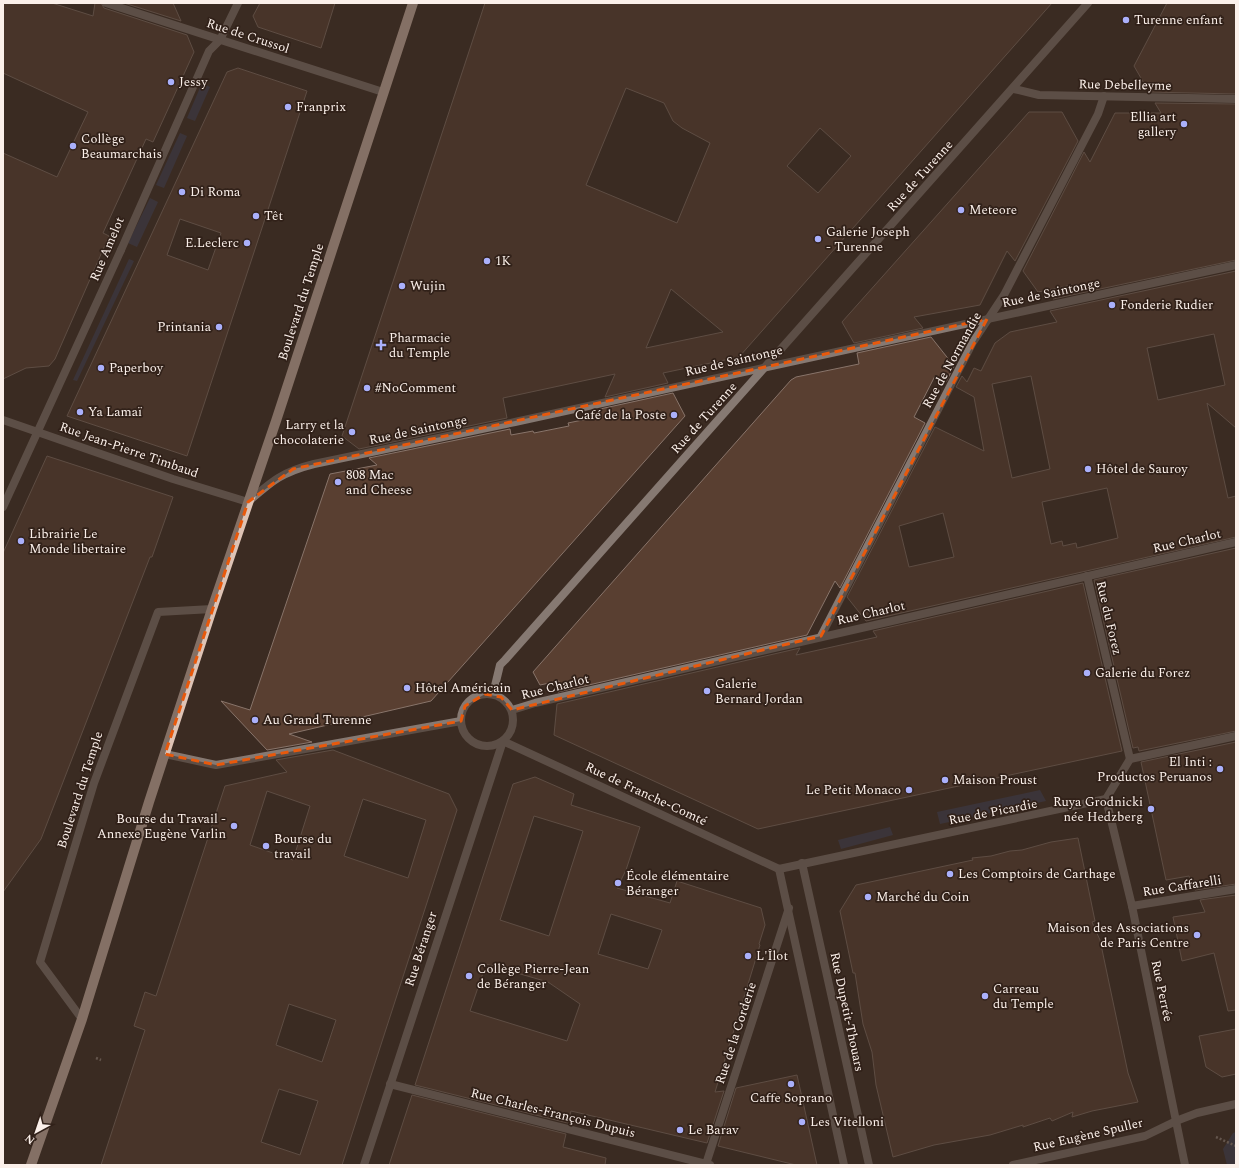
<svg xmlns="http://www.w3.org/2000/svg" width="1239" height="1168" font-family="Spectral,serif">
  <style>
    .green { fill: #3d3f55 }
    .building { fill: #593f31; stroke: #88746a; fill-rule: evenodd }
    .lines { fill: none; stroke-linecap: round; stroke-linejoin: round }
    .path { stroke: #978982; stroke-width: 2.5; stroke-dasharray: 2 2; stroke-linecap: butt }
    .service { stroke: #867972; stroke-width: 8 }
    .pedestrian { stroke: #867972; stroke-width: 8 }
    .minor { stroke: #867972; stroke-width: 8 }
    .primary { stroke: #dec3b5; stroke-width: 10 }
    .marked { fill: none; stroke: #e8590c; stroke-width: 3; stroke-dasharray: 8 5; stroke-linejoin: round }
    .poi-dot { fill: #aab0fb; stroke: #312119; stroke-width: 1.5 }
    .labels { text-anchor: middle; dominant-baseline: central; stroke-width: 3.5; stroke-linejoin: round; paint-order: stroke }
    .poi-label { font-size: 13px; fill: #fbf0ea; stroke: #312119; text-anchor: start }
    .street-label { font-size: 13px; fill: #fbf0ea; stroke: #312119 }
  </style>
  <rect width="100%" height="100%" fill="#3b2b22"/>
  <!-- green -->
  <g class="green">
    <polygon points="202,83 210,87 195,121 187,118"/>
    <polygon points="180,133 187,136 164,188 156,185"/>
    <polygon points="150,198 158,202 137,247 128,243"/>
    <polygon points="129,259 134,261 77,381 73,380"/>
    <polygon points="1040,790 1046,801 940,824 937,812"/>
    <polygon points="890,827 893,835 841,849 838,840"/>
    <polygon points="1236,1132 1236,1165 1227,1165 1223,1149 1233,1133"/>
  </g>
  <!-- building -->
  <g class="building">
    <polygon points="3,3 52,3 93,16 95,3 101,3 104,8 187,35 194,52 153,142 146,139 103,233 109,236 55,359 49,366 26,368 3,379 3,153 57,177 88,112 3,73"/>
    <polygon points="124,3 173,3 181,21"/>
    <polygon points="260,3 335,3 321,48 258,27 253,16"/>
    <path d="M485 3H1052L739 357 663 373 668 383 605 397 615 374 503 398 507 418 359 449 342 436ZM626 88 664 103 673 121 682 128 710 143 677 223 586 185ZM820 128 851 156 818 193 787 166ZM671 289 723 332 646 348Z"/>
    <polygon points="1167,3 1236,3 1236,94 1149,92 1134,66"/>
    <path d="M238 68 307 91 187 456 67 416 227 72ZM180 219 221 233 208 270 167 255Z"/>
    <polygon points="1155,103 1236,104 1236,260 1053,299 1072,285 1038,292 1023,271 1084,152 1090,162 1115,113 1161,113"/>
    <polygon points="1029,112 1062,112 1078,141 1015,261 1007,251 980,305 914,317 923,328 854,343 842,322"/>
    <path d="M1236 271V428L1207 403 1228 498 1236 496V537L866 621 847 597 935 427 984 451 974 397 956 387 962 376 967 382 974 368 981 371 995 343 1010 332 1057 322 1050 311ZM1214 334 1225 385 1158 400 1147 348ZM1031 376 1050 469 1012 478 992 384ZM1107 488 1118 538 1077 548 1076 543 1063 546 1062 541 1051 544 1042 502ZM943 513 954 557 909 567 899 526Z"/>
    <polygon points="931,337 954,366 946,382 935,376 914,417 925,423 840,588 835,581 807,635 558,692 559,681 540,685 533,672 791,380 796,377 859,364 857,353"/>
    <polygon points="673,393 685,416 431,701 289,734 312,742 267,750 221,701 250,710 330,474 377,465 369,458 510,429 511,435 533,431 534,433 569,426 568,423 597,417 600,409"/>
    <polygon points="47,456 173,497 152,557 150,557 41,839 3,892 3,553"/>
    <polygon points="1236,548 1236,731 1139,751 1138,747 1133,748 1094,580"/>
    <polygon points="1083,583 1122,751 758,829 554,735 557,704 800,648 796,655 877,637 873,631"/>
    <polygon points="1236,742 1236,884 1195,890 1189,876 1166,880 1141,762"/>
    <path d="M333 750 449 794 457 810 342 1165H101L145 1030 134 1026 145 992 156 996 225 786 287 772 276 760ZM267 791 310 806 293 860 250 845ZM363 799 426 820 408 878 344 856ZM289 1004 336 1020 322 1062 276 1045ZM279 1089 318 1101 300 1155 261 1142Z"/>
    <path d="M535 777 574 794 571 805 640 827 626 870 617 888 670 903 677 881 761 908 765 925 759 944 760 945 715 1092 724 1091 707 1143 571 1111 568 1123 415 1085 513 784ZM534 816 583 831 549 936 500 920ZM611 914 662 930 648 969 598 954ZM486 964 548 982 580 1004 567 1041 470 1011Z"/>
    <polygon points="1078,838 1095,921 1092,922 1100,940 1128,1073 1138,1102 1092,1111 1072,1117 1073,1112 1052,1121 1050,1118 1023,1127 1023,1125 990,1135 934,1145 893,1157 876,1085 872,1052 863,1024 855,973 853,973 840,911 856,885 973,860 972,858 991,856 1010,851 1022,850 1051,842"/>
    <polygon points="1236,895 1236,1010 1228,1011 1214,953 1182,961 1173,917 1205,912 1200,900"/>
    <polygon points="1236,1029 1236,1074 1222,1077 1206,1067 1199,1036"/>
    <polygon points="797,1075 817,1165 796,1165 718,1146 736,1088"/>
    <polygon points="412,1095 566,1134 563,1147 606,1158 605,1165 389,1165"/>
  </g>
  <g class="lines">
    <!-- path -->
    <g class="path">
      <polyline points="96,1058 101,1060"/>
      <polyline points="1216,1137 1236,1146"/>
    </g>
    <!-- service -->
    <polyline class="service" points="82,1019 40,962 94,783 158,612 212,609"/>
    <!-- pedestrian -->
    <g class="pedestrian">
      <polyline points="121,250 209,51 220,40"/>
      <polyline points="165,754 216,765 461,721"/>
      <polyline points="802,863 869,1165"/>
      <polyline points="1176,1121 1197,1113 1236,1104"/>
      <polyline points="706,1164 789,908"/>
    </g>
    <!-- minor -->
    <g class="minor">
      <polyline points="106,3 383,92"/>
      <polyline points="220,40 238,3"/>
      <polyline points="1014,89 1039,95 1236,99"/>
      <path d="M3 420 173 479 248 502C272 481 282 472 314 464L515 422 1236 265"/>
      <polyline points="3,507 121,250"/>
      <polyline points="1087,576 1130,759"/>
      <polyline points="821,636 973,342 1004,295 1098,114 1104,96"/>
      <circle cx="487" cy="720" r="26"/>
      <polyline points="493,694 500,665 505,660 1088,3"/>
      <polyline points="512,710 535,703 1236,542"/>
      <polyline points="1106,799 1132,906 1185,1165"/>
      <polyline points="779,869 1106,799 1130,759 1236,736"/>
      <polyline points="779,869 844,1165"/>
      <polyline points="1132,906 1236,889"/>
      <polyline points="390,1084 710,1165"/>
      <polyline points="364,1165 503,741 779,869"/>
      <polyline points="1013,1165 1145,1136 1176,1121"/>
    </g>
    <!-- primary -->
    <polyline class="primary" points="31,1165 82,1019 149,802 212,609 276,421 413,3"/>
  </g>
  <!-- marked area -->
  <path d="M0 0H1239V1168H0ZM987 319 821 636 512 710 501 697 485 694 465 706 461 721 216 765 165 754 248 502 293 469Z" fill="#3b2b22" fill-opacity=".55" fill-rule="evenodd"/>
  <path class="marked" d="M987 319 821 636 512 710 501 697 485 694 465 706 461 721 216 765 165 754 248 502 293 469Z"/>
  <!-- markers -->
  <g class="poi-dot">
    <circle cx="1126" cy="20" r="4"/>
    <circle cx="171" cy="82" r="4"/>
    <circle cx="288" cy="107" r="4"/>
    <circle cx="1184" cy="124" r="4"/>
    <circle cx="73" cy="146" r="4"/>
    <circle cx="182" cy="192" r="4"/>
    <circle cx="961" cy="210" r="4"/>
    <circle cx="256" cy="216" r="4"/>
    <circle cx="818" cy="239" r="4"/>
    <circle cx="247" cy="243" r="4"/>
    <circle cx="487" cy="261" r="4"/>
    <circle cx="402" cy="286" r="4"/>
    <circle cx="1112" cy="305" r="4"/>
    <circle cx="219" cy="327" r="4"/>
    <path d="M379 339h4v4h4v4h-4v4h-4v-4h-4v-4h4z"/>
    <circle cx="101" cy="368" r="4"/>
    <circle cx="367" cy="388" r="4"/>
    <circle cx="80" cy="412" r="4"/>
    <circle cx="674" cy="415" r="4"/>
    <circle cx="352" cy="432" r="4"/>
    <circle cx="1088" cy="469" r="4"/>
    <circle cx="338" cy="482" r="4"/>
    <circle cx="21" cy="541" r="4"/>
    <circle cx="1087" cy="673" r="4"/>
    <circle cx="407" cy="688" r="4"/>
    <circle cx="707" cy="691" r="4"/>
    <circle cx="255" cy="720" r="4"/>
    <circle cx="1220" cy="769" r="4"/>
    <circle cx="945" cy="780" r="4"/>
    <circle cx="909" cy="790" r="4"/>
    <circle cx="1151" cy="809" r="4"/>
    <circle cx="234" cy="826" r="4"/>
    <circle cx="266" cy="846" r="4"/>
    <circle cx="950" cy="874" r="4"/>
    <circle cx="618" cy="883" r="4"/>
    <circle cx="868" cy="897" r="4"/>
    <circle cx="1197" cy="935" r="4"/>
    <circle cx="748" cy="956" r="4"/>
    <circle cx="469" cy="976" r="4"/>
    <circle cx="985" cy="996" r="4"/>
    <circle cx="791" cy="1084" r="4"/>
    <circle cx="802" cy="1122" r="4"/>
    <circle cx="680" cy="1130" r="4"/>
  </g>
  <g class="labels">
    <!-- poi labels -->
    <g class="poi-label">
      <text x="1134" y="20">Turenne enfant</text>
      <text x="179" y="82">Jessy</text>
      <text x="296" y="107">Franprix</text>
      <text x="1176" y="117" text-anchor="end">Ellia art<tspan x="1176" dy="15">gallery</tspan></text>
      <text x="81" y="139">Collège<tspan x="81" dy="15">Beaumarchais</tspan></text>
      <text x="190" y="192">Di Roma</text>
      <text x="969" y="210">Meteore</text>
      <text x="264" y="216">Têt</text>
      <text x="826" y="232">Galerie Joseph<tspan x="826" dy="15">- Turenne</tspan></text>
      <text x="239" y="243" text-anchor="end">E.Leclerc</text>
      <text x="495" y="261">1K</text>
      <text x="410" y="286">Wujin</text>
      <text x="1120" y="305">Fonderie Rudier</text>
      <text x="211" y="327" text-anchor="end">Printania</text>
      <text x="389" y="338">Pharmacie<tspan x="389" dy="15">du Temple</tspan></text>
      <text x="109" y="368">Paperboy</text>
      <text x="375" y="388">#NoComment</text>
      <text x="88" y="412">Ya Lamaï</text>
      <text x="666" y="415" text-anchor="end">Café de la Poste</text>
      <text x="344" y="425" text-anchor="end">Larry et la<tspan x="344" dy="15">chocolaterie</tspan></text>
      <text x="1096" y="469">Hôtel de Sauroy</text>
      <text x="346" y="475">808 Mac<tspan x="346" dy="15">and Cheese</tspan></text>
      <text x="29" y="534">Librairie Le<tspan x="29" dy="15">Monde libertaire</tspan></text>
      <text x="1095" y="673">Galerie du Forez</text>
      <text x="715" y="684">Galerie<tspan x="715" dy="15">Bernard Jordan</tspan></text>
      <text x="415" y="688">Hôtel Américain</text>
      <text x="263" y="720">Au Grand Turenne</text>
      <text x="1212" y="762" text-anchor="end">El Inti :<tspan x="1212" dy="15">Productos Peruanos</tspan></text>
      <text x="953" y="780">Maison Proust</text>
      <text x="901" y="790" text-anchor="end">Le Petit Monaco</text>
      <text x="1143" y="802" text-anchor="end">Ruya Grodnicki<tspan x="1143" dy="15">née Hedzberg</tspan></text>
      <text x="226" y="819" text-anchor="end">Bourse du Travail -<tspan x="226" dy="15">Annexe Eugène Varlin</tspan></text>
      <text x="274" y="839">Bourse du<tspan x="274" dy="15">travail</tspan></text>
      <text x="958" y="874">Les Comptoirs de Carthage</text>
      <text x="626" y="876">École élémentaire<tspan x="626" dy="15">Béranger</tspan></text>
      <text x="876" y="897">Marché du Coin</text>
      <text x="1189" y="928" text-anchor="end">Maison des Associations<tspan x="1189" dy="15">de Paris Centre</tspan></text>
      <text x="756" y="956">L'Îlot</text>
      <text x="477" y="969">Collège Pierre-Jean<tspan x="477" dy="15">de Béranger</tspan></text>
      <text x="993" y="989">Carreau<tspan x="993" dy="15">du Temple</tspan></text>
      <text x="791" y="1098" text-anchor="middle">Caffe Soprano</text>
      <text x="810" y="1122">Les Vitelloni</text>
      <text x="688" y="1130">Le Barav</text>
    </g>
    <!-- street labels -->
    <g class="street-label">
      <text transform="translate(248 36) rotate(18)">Rue de Crussol</text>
      <text transform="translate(1125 85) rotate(1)">Rue Debelleyme</text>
      <text transform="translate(920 176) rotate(-48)">Rue de Turenne</text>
      <text transform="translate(107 249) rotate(-67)">Rue Amelot</text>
      <text transform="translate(1051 293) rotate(-12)">Rue de Saintonge</text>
      <text transform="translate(301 302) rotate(-72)">Boulevard du Temple</text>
      <text transform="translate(952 360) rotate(-61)">Rue de Normandie</text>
      <text transform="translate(734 361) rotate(-13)">Rue de Saintonge</text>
      <text transform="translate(704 418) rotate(-48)">Rue de Turenne</text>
      <text transform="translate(418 430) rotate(-12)">Rue de Saintonge</text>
      <text transform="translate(129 450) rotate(19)">Rue Jean-Pierre Timbaud</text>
      <text transform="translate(1187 541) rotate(-13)">Rue Charlot</text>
      <text transform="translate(871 613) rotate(-13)">Rue Charlot</text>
      <text transform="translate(1109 618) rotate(77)">Rue du Forez</text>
      <text transform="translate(555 687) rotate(-14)">Rue Charlot</text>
      <text transform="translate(80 790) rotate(-72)">Boulevard du Temple</text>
      <text transform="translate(646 794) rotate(25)">Rue de Franche-Comté</text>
      <text transform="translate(993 812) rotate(-11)">Rue de Picardie</text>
      <text transform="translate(1182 886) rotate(-9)">Rue Caffarelli</text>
      <text transform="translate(421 949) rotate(-72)">Rue Béranger</text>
      <text transform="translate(1162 991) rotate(78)">Rue Perrée</text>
      <text transform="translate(847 1012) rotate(78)">Rue Dupetit-Thouars</text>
      <text transform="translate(736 1033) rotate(-72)">Rue de la Corderie</text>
      <text transform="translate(553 1113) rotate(14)">Rue Charles-François Dupuis</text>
      <text transform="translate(1088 1135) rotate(-13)">Rue Eugène Spuller</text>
    </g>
  </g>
  <!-- border -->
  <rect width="1239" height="1168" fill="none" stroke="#fbf0ea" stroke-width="8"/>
  <!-- north arrow -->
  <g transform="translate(36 1132) rotate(220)" stroke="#312119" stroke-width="3" paint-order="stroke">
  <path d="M0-3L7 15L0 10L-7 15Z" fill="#fbf0ea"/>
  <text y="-6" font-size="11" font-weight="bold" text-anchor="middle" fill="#fbf0ea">N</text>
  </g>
</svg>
